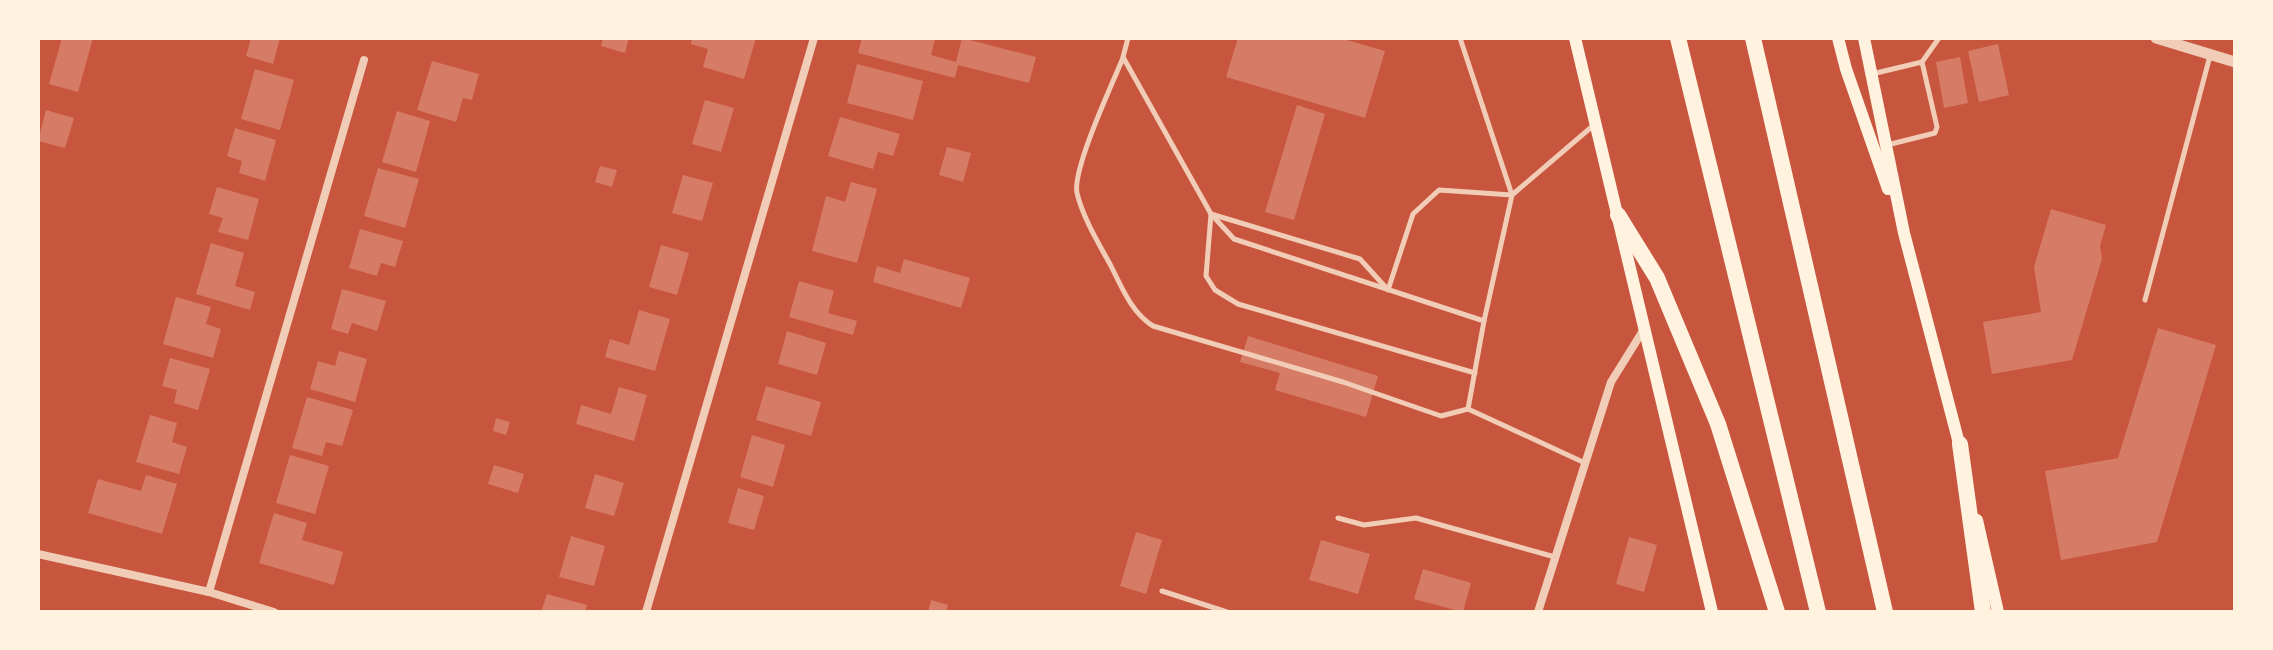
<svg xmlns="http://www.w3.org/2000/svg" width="2273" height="650" font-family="'Archivo Narrow',sans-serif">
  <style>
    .building { fill: #d67c66 }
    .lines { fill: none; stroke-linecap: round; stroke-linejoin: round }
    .service { stroke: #f1ccb7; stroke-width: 5 }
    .minor { stroke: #f1ccb7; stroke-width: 8 }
    .tertiary { stroke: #f1ccb7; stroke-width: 11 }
    .secondary { stroke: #fff3e0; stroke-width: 12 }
    .motorway { stroke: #fff3e0; stroke-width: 16 }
  </style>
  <rect width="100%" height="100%" fill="#c8553d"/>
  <!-- building -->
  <g class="building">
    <polygon points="62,38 93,38 78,92 49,84"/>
    <polygon points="251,38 280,38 273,64 246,56"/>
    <polygon points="603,38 629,38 625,53 601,46"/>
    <polygon points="692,38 756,38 744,79 703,67 708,49 691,44"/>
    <polygon points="862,38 931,38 935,39 931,55 956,62 962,38 1036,57 1029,83 958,65 955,78 858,53"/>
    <polygon points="1238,38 1340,38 1385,51 1365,118 1226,77"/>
    <polygon points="1998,44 2009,95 1979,102 1968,51"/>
    <polygon points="1960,57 1968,103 1944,108 1936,62"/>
    <polygon points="432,61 479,74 472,100 463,98 456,122 417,110"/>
    <polygon points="857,64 923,81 913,120 847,103"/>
    <polygon points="255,69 294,80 280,130 241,119"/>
    <polygon points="705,100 734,108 721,152 692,144"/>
    <polygon points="1297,105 1325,114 1294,220 1265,212"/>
    <polygon points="46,110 74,118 65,148 38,141"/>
    <polygon points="397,111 430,121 416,172 382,162"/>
    <polygon points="840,117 900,134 893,156 878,152 873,169 828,156"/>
    <polygon points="235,128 276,140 265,181 239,173 242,161 227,156"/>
    <polygon points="947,147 971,153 963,182 939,175"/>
    <polygon points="600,166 617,170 612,187 595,182"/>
    <polygon points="378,168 419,179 405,228 364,216"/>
    <polygon points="683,175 713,183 702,221 672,213"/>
    <polygon points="851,182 877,189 857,263 812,251 826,196 845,202"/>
    <polygon points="217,187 259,199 248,240 218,232 223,218 209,214"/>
    <polygon points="2051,209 2106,225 2100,246 2102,259 2072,360 1992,374 1983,322 2041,312 2034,267"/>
    <polygon points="360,229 403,241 395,267 381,263 377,276 349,268"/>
    <polygon points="211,243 244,253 235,286 255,292 250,310 196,294"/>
    <polygon points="661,245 689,253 677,295 649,287"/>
    <polygon points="904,259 970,278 961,308 873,282 877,266 900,273"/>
    <polygon points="799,281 834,291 828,313 857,321 853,335 789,317"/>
    <polygon points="342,289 386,301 377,331 352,323 348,334 331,329"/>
    <polygon points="176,297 211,307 206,324 221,329 213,358 163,344"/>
    <polygon points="639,310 670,319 655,371 605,357 610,339 629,345"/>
    <polygon points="2158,328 2216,345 2157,542 2061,560 2045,471 2118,458"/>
    <polygon points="787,331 826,343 817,375 778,364"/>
    <polygon points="1248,336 1378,376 1366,417 1275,390 1280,373 1240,362"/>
    <polygon points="339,351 367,359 355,402 310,389 318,361 335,366"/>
    <polygon points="170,358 210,369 198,410 174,403 177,390 162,386"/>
    <polygon points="766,386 821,402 811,436 756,420"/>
    <polygon points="619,387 647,395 634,441 576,424 581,405 611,414"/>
    <polygon points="307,397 353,410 342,446 326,442 322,456 292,448"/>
    <polygon points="150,415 177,423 172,442 187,447 179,474 136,462"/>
    <polygon points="496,418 510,422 506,435 493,431"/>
    <polygon points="752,435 785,445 773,487 740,477"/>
    <polygon points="290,455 329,466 315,514 276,503"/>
    <polygon points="494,465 524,474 518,493 488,484"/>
    <polygon points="595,474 624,483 614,516 585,508"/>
    <polygon points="146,475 177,484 162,534 88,513 98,479 141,491"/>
    <polygon points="738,488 764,496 754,530 728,523"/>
    <polygon points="274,513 307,523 302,540 343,552 334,585 259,563"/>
    <polygon points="1136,532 1162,540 1146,594 1120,586"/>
    <polygon points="571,536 605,546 594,586 559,577"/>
    <polygon points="1629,537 1657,545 1644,592 1616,584"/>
    <polygon points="1321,540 1370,554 1358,594 1309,580"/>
    <polygon points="1423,569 1471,583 1463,612 1414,599"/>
    <polygon points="547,594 587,605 585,612 541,612"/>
    <polygon points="931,600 948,605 946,612 928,612"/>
  </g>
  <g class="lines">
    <!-- service -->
    <g class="service">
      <polyline points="1128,38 1123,57 1211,214 1234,239 1484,321 1468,409 1585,463"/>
      <polyline points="1460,38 1512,195 1439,190 1413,214 1388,290 1360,259 1211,214 1206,276 1215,290 1238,304 1475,373"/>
      <path d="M1123 58C1112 84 1072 170 1077 193 1083 218 1099 244 1111 266 1122 288 1132 313 1153 326L1343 382 1441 416 1468 409"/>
      <polyline points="1922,62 1939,38"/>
      <polyline points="1872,74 1922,62 1937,127 1935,133 1887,145"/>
      <polyline points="2145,300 2210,56"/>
      <polyline points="1484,321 1512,195 1595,124"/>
      <polyline points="1338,518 1364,525 1416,518 1555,557"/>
      <polyline points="1162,591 1227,612"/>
    </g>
    <!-- minor -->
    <g class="minor">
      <polyline points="38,554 209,592 274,612"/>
      <polyline points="209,592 364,60"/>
      <polyline points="646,612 814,38"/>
      <polyline points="1538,612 1611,382 1644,329"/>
    </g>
    <!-- tertiary -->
    <polyline class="tertiary" points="2156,38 2235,62"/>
    <!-- secondary -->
    <g class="secondary">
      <polyline points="1575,38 1712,612"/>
      <polyline points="1838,38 1846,69 1888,189"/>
      <polyline points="1864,38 1904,233 1961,451"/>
      <polyline points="1977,520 1998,612"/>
    </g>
    <!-- motorway -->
    <g class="motorway">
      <polyline points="1678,38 1818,612"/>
      <polyline points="1753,38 1885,612"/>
      <polyline points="1618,215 1657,278 1718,424 1777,612"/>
      <polyline points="1960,444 1983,612"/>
    </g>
  </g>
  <!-- border -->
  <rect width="2273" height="650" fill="none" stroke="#fff3e0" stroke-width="80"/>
</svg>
